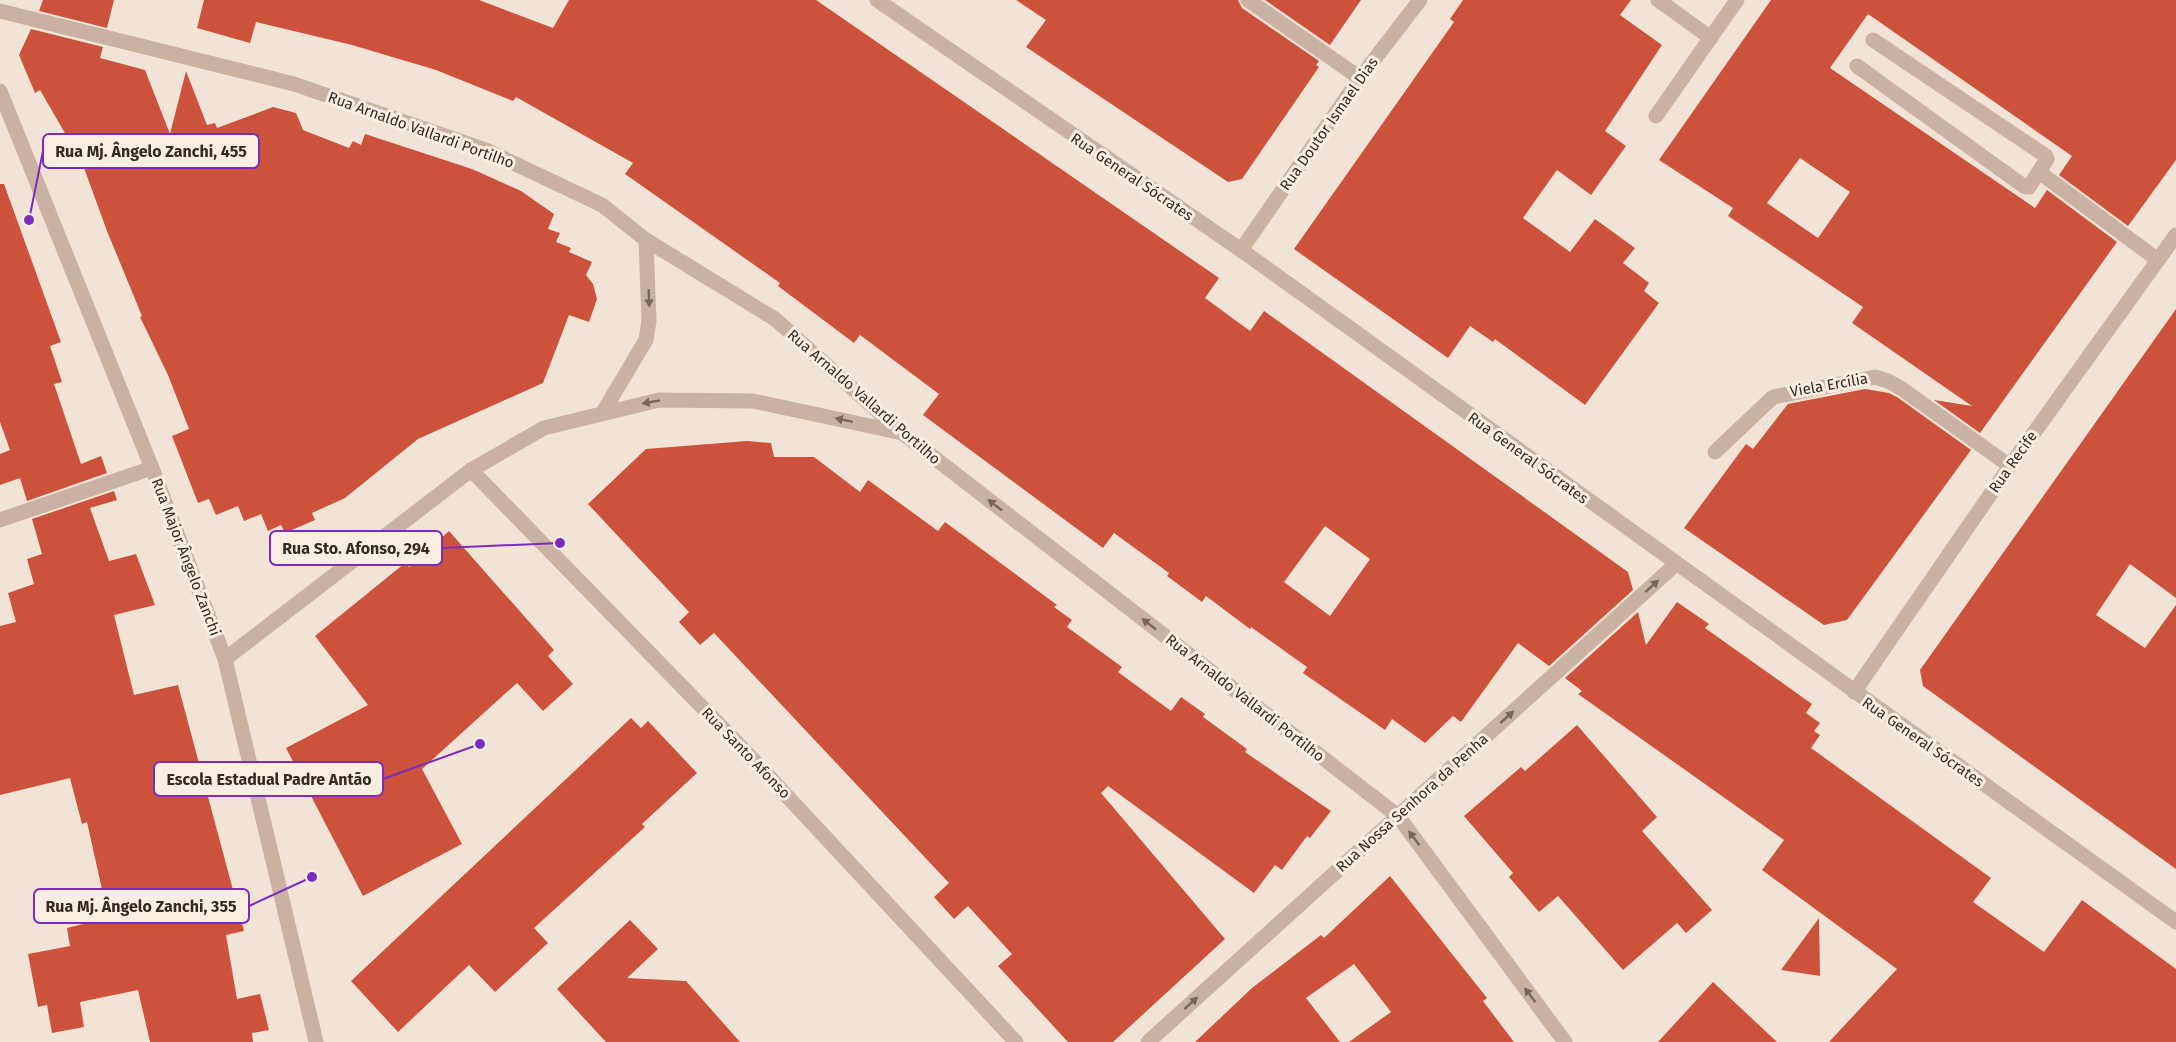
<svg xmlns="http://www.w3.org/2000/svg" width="2176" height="1042" font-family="'Fira Sans',sans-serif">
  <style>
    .building { fill: #cc523c; fill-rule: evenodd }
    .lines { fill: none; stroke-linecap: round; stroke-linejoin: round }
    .lane { stroke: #cab2a3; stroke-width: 15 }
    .street { stroke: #cab2a3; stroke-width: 15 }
    .oneway { fill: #78675e }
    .labels { text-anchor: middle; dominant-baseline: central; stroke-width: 6; stroke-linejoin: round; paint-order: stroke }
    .street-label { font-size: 15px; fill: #352925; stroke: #faeee3 }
    .leader { fill: none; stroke: #7b2cbf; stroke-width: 2 }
    .callout-dot { fill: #7b2cbf; stroke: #faeee3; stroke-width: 2 }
    .callout { fill: #faeee3; stroke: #7b2cbf; stroke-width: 2 }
    .callout-label { font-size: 16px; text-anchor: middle; font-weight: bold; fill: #352925 }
  </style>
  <rect width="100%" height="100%" fill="#f2e3d7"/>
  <!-- building -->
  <g class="building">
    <polygon points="43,0 114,0 107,28 39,11"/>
    <path d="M204 0H479L553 28 569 0H816L1219 278 1205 298 1250 331 1264 311 1628 572 1633 590 1549 666 1518 643 1461 722 1453 716 1425 743 1392 719 1385 730 1303 673 1307 667 1251 627 1250 629 1206 596 1202 602 1167 576 1169 573 1114 533 1103 548 923 415 939 394 860 335 854 343 778 286 780 283 625 174 633 163 516 97 513 101 436 70 352 45 256 22 250 43 197 28ZM1325 526 1370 559 1330 616 1284 582Z"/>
    <polygon points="1016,0 1238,0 1242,8 1319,61 1316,65 1319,67 1242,179 1228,182 1026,47 1046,20"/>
    <polygon points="1265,0 1361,0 1330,45"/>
    <polygon points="1463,0 1631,0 1620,15 1662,45 1605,131 1626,146 1591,195 1557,170 1523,218 1570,252 1595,219 1635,248 1623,263 1649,283 1644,291 1659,303 1585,405 1495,339 1493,342 1470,326 1448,358 1294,249 1454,22 1450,19"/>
    <path d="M1771 0H2176V160L2128 226 2059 175 2072 156 1868 14 1830 68 2035 208 2047 190 2117 242 1980 433 1934 400 1972 406 1852 323 1863 307 1728 216 1733 208 1659 160ZM1800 158 1850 192 1818 238 1767 203Z"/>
    <polygon points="31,29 103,47 100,58 145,70 170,134 186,71 207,125 215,123 217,128 273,107 296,113 303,130 349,148 353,141 361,145 365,134 472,169 521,191 554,214 548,229 560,233 556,242 571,248 569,252 592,262 586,275 593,284 597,299 589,322 569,315 543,383 418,439 345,498 312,513 315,520 285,533 281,525 268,531 261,514 244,521 238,506 216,515 209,499 198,503 172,436 189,429 168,375 140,317 142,316 107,231 76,146 73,147 40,90 35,93 19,55"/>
    <polygon points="0,184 4,184 61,342 50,346 62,382 54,384 81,464 101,456 107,473 27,501 20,478 0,485 0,454 10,450 0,422"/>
    <polygon points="2176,309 2176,598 2130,564 2096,615 2145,648 2176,605 2176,869 1923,686 1920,670"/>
    <polygon points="1865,389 1889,393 1897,397 1971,450 1847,620 1824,625 1684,528 1746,444 1753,449 1788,404"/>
    <polygon points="747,441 771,443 774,457 814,457 860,492 868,480 938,531 945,522 1057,605 1054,607 1072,620 1067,627 1122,667 1118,672 1171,711 1181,697 1205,714 1203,717 1247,749 1245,752 1331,811 1310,838 1307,836 1282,870 1275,865 1254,893 1108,786 1101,793 1225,939 1113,1042 1068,1042 998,966 1012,954 968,906 954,919 934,897 949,883 714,633 700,645 679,622 689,612 588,504 646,449"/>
    <polygon points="114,491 117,500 90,508 109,561 136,554 155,605 114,615 134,695 178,685 244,931 226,935 237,999 260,994 269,1030 252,1033 253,1042 150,1042 138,990 80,1002 84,1027 52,1033 47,1005 38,1007 28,954 70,946 67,928 95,921 91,896 103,894 87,822 82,824 70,778 0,795 0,626 16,622 8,593 34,584 27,559 42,554 32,519"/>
    <polygon points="449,531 554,650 548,656 573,684 543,711 517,683 422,769 462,844 363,896 286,748 368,705 315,636 405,563 409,567"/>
    <polygon points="1677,602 1709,624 1705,628 1812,704 1806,713 1820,723 1814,731 1820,735 1811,748 1991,878 1973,902 2044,952 2082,900 2176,969 2176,1042 1829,1042 1897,969 1762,870 1784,840 1578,694 1582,691 1565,678 1638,612 1646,645"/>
    <polygon points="631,718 641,728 648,721 697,773 642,824 645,827 534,928 548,943 495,992 469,965 398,1032 351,981"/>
    <polygon points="1577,725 1657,817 1642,831 1712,910 1686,933 1677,923 1623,970 1558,896 1539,912 1509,877 1513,873 1464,816 1521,767 1525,771"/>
    <polygon points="1390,876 1487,998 1483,1001 1514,1042 1349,1042 1391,1012 1354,964 1306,998 1340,1042 1195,1042 1252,988 1321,935 1324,938"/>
    <polygon points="1819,918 1820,976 1781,970"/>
    <polygon points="630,920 658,949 627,978 686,981 740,1042 606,1042 557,989"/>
    <polygon points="1713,982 1777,1042 1658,1042"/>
  </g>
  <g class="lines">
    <!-- lane -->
    <polyline class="lane" points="0,520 152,468"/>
    <!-- street -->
    <g class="street">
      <polyline points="877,0 1241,250 2176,922"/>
      <polyline points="1248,0 1360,78"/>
      <polyline points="1658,0 1711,38"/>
      <polyline points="0,11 294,84 486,150 602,205 646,240 775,319 901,432 1398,816 1565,1042"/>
      <polyline points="1857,66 2025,187 2029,187 2047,159 2046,156 1873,40"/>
      <polyline points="0,91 152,468 225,659 316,1042"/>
      <polyline points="1656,116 1737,0"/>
      <polyline points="2039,172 2158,260"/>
      <polyline points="1241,250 1360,78 1420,0"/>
      <polyline points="603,412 646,340 649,321 646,240"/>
      <polyline points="1715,452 1773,397 1875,377 1888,381 1902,389 2010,466"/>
      <polyline points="471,470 746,752 1016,1042"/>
      <polyline points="225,659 471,470 544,428 659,400 753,401 898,432"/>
      <polyline points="1854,692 2010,466 2176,235"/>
      <polyline points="1148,1042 1676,564"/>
    </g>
  </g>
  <!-- one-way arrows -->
  <defs><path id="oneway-solid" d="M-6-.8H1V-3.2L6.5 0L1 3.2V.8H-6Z" transform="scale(1.5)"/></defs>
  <g class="oneway">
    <use href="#oneway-solid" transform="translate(649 298) rotate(88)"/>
    <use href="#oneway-solid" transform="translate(651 402) rotate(170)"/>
    <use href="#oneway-solid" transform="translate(844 420) rotate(-168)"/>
    <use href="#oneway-solid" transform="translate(995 505) rotate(-142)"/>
    <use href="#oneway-solid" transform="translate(1652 586) rotate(-42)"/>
    <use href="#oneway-solid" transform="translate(1149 624) rotate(-142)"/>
    <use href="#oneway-solid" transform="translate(1507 717) rotate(-42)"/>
    <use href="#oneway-solid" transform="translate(1414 838) rotate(-127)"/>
    <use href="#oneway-solid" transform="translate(1530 995) rotate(-127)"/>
    <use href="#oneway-solid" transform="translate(1191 1003) rotate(-42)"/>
  </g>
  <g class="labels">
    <!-- street labels -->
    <g class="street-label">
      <text transform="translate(1329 124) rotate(-55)">Rua Doutor Ismael Dias</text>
      <text transform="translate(421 130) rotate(20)">Rua Arnaldo Vallardi Portilho</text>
      <text transform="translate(1132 177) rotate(34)">Rua General Sócrates</text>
      <text transform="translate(1829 385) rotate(-10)">Viela Ercília</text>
      <text transform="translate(864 397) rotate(41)">Rua Arnaldo Vallardi Portilho</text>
      <text transform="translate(1528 458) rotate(36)">Rua General Sócrates</text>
      <text transform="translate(2013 462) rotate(-55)">Rua Recife</text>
      <text transform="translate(186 557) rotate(69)">Rua Major Ângelo Zanchi</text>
      <text transform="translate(1245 698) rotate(38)">Rua Arnaldo Vallardi Portilho</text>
      <text transform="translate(1923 742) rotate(35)">Rua General Sócrates</text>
      <text transform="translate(746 753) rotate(46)">Rua Santo Afonso</text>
      <text transform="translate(1412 803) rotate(-42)">Rua Nossa Senhora da Penha</text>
    </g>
  </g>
  <!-- callouts -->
  <path class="leader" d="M29 220L43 151M560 543L442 548M480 744L383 779M312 877L249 906"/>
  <g class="callout-dot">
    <circle cx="29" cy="220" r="6"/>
    <circle cx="560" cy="543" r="6"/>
    <circle cx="480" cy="744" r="6"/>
    <circle cx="312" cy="877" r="6"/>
  </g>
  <g class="callout">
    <rect x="43" y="134" width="216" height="34" rx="6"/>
    <rect x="270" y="531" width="172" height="34" rx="6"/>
    <rect x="154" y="762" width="229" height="34" rx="6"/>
    <rect x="34" y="889" width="215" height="34" rx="6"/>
  </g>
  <g class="callout-label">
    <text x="151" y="157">Rua Mj. Ângelo Zanchi, 455</text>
    <text x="356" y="554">Rua Sto. Afonso, 294</text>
    <text x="269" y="785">Escola Estadual Padre Antão</text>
    <text x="141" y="912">Rua Mj. Ângelo Zanchi, 355</text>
  </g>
</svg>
